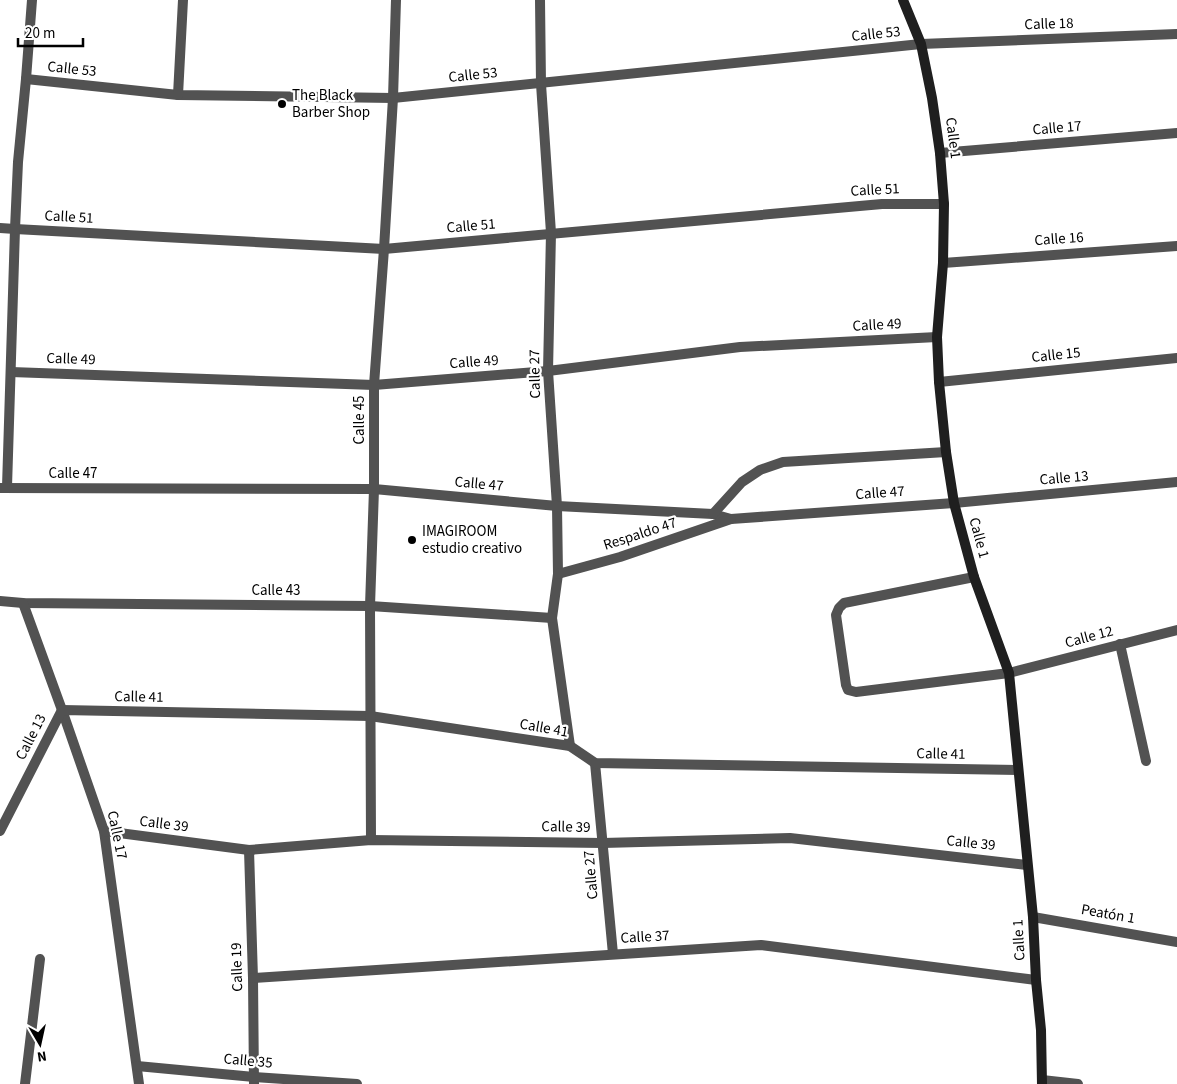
<svg xmlns="http://www.w3.org/2000/svg" width="1177" height="1084" font-family="'Source Sans 3',sans-serif">
  <style>
    .lines { fill: none; stroke-linecap: round; stroke-linejoin: round }
    .lane { stroke: #525252; stroke-width: 10 }
    .street { stroke: #525252; stroke-width: 10 }
    .secondary { stroke: #1f1f1f; stroke-width: 10 }
    .poi-dot { fill: #000; stroke: #fff; stroke-width: 2 }
    .labels { text-anchor: middle; dominant-baseline: central; stroke-width: 4.5; stroke-linejoin: round; paint-order: stroke }
    .street-label { font-size: 15px; fill: #000; stroke: #fff }
    .poi-label { font-size: 15px; fill: #000; stroke: #fff; text-anchor: start }
  </style>
  <rect width="100%" height="100%" fill="#fff"/>
  <g class="lines">
    <!-- lane -->
    <polyline class="lane" points="974,577 844,603 839,608 836,615 846,685 848,690 856,692 1009,673"/>
    <!-- street -->
    <g class="street">
      <polyline points="540,0 541,84 551,233 548,371 557,506 558,574 552,618 570,746"/>
      <polyline points="26,79 178,95 393,98 921,44 1177,34"/>
      <polyline points="178,95 183,0"/>
      <polyline points="940,153 1177,133"/>
      <polyline points="0,228 15,229 384,249 882,204 944,204"/>
      <polyline points="943,263 1177,246"/>
      <polyline points="11,372 374,385 548,371 740,347 937,337"/>
      <polyline points="939,382 1177,358"/>
      <polyline points="7,487 15,229 18,162 26,79 32,0"/>
      <polyline points="0,488 374,489 557,506 713,514 731,519 954,503 1177,482"/>
      <polyline points="713,514 742,482 760,470 783,462 946,452"/>
      <polyline points="558,574 620,557 731,519"/>
      <polyline points="0,601 23,603 370,606 552,618"/>
      <polyline points="23,603 62,710 104,831 139,1084"/>
      <polyline points="1120,644 1146,761"/>
      <polyline points="1009,673 1177,630"/>
      <polyline points="595,763 613,954"/>
      <polyline points="0,831 62,710 370,716 570,746 595,763 1018,770"/>
      <polyline points="104,831 249,850 371,840 603,843 790,838 1027,865"/>
      <polyline points="371,840 370,606 374,489 374,385 384,249 393,98 396,0"/>
      <polyline points="249,850 253,978 254,1084"/>
      <polyline points="1033,917 1177,942"/>
      <polyline points="253,978 761,945 1036,980"/>
      <polyline points="137,1066 254,1077 357,1084"/>
      <polyline points="1042,1080 1078,1084"/>
      <polyline points="25,1084 40,959"/>
    </g>
    <!-- secondary -->
    <polyline class="secondary" points="903,0 921,44 932,98 940,153 944,204 943,263 937,337 939,382 946,452 954,503 974,577 1009,673 1033,917 1036,980 1041,1030 1042,1084"/>
  </g>
  <!-- markers -->
  <g class="poi-dot">
    <circle cx="282" cy="104" r="5"/>
    <circle cx="412" cy="540" r="5"/>
  </g>
  <g class="labels">
    <!-- street labels -->
    <g class="street-label">
      <text transform="translate(1049 24) rotate(-2)">Calle 18</text>
      <text transform="translate(876 34) rotate(-6)">Calle 53</text>
      <text transform="translate(72 69) rotate(6)">Calle 53</text>
      <text transform="translate(473 75) rotate(-6)">Calle 53</text>
      <text transform="translate(1057 128) rotate(-5)">Calle 17</text>
      <text transform="translate(953 138) rotate(83)">Calle 1</text>
      <text transform="translate(875 190) rotate(-3)">Calle 51</text>
      <text transform="translate(69 217) rotate(3)">Calle 51</text>
      <text transform="translate(471 226) rotate(-5)">Calle 51</text>
      <text transform="translate(1059 239) rotate(-4)">Calle 16</text>
      <text transform="translate(877 325) rotate(-3)">Calle 49</text>
      <text transform="translate(1056 355) rotate(-6)">Calle 15</text>
      <text transform="translate(71 359) rotate(2)">Calle 49</text>
      <text transform="translate(474 362) rotate(-4)">Calle 49</text>
      <text transform="translate(535 374) rotate(-91)">Calle 27</text>
      <text transform="translate(359 420) rotate(-90)">Calle 45</text>
      <text x="73" y="473">Calle 47</text>
      <text transform="translate(1064 478) rotate(-5)">Calle 13</text>
      <text transform="translate(479 484) rotate(5)">Calle 47</text>
      <text transform="translate(880 493) rotate(-4)">Calle 47</text>
      <text transform="translate(640 534) rotate(-18)">Respaldo 47</text>
      <text transform="translate(979 538) rotate(75)">Calle 1</text>
      <text x="276" y="590">Calle 43</text>
      <text transform="translate(1089 637) rotate(-15)">Calle 12</text>
      <text transform="translate(139 697) rotate(1)">Calle 41</text>
      <text transform="translate(544 728) rotate(10)">Calle 41</text>
      <text transform="translate(31 737) rotate(-63)">Calle 13</text>
      <text transform="translate(941 754) rotate(1)">Calle 41</text>
      <text transform="translate(164 824) rotate(7)">Calle 39</text>
      <text transform="translate(566 827) rotate(1)">Calle 39</text>
      <text transform="translate(117 835) rotate(78)">Calle 17</text>
      <text transform="translate(971 843) rotate(6)">Calle 39</text>
      <text transform="translate(591 875) rotate(-95)">Calle 27</text>
      <text transform="translate(1108 914) rotate(10)">Peatón 1</text>
      <text transform="translate(645 937) rotate(-3)">Calle 37</text>
      <text transform="translate(1019 940) rotate(-93)">Calle 1</text>
      <text transform="translate(237 967) rotate(-92)">Calle 19</text>
      <text transform="translate(248 1061) rotate(5)">Calle 35</text>
    </g>
    <!-- poi labels -->
    <g class="poi-label">
      <text x="292" y="95">The Black<tspan x="292" dy="17">Barber Shop</tspan></text>
      <text x="422" y="531">IMAGIROOM<tspan x="422" dy="17">estudio creativo</tspan></text>
    </g>
  </g>
  <!-- north arrow -->
  <g transform="translate(40 1044) rotate(171)" stroke="#ffffff" stroke-width="4" paint-order="stroke">
  <path d="M0-4L9 19L0 12L-9 19Z" fill="#000000"/>
  <text y="-8" font-size="14" font-weight="bold" text-anchor="middle" fill="#000000">N</text>
  </g>
  <!-- scale -->
  <path d="M18 38v8h65v-8" fill="none" stroke="#000000" stroke-width="2.5"/>
  <text x="25" y="38" font-size="15" fill="#000000" stroke="#ffffff" stroke-width="4" paint-order="stroke">20 m</text>
</svg>
